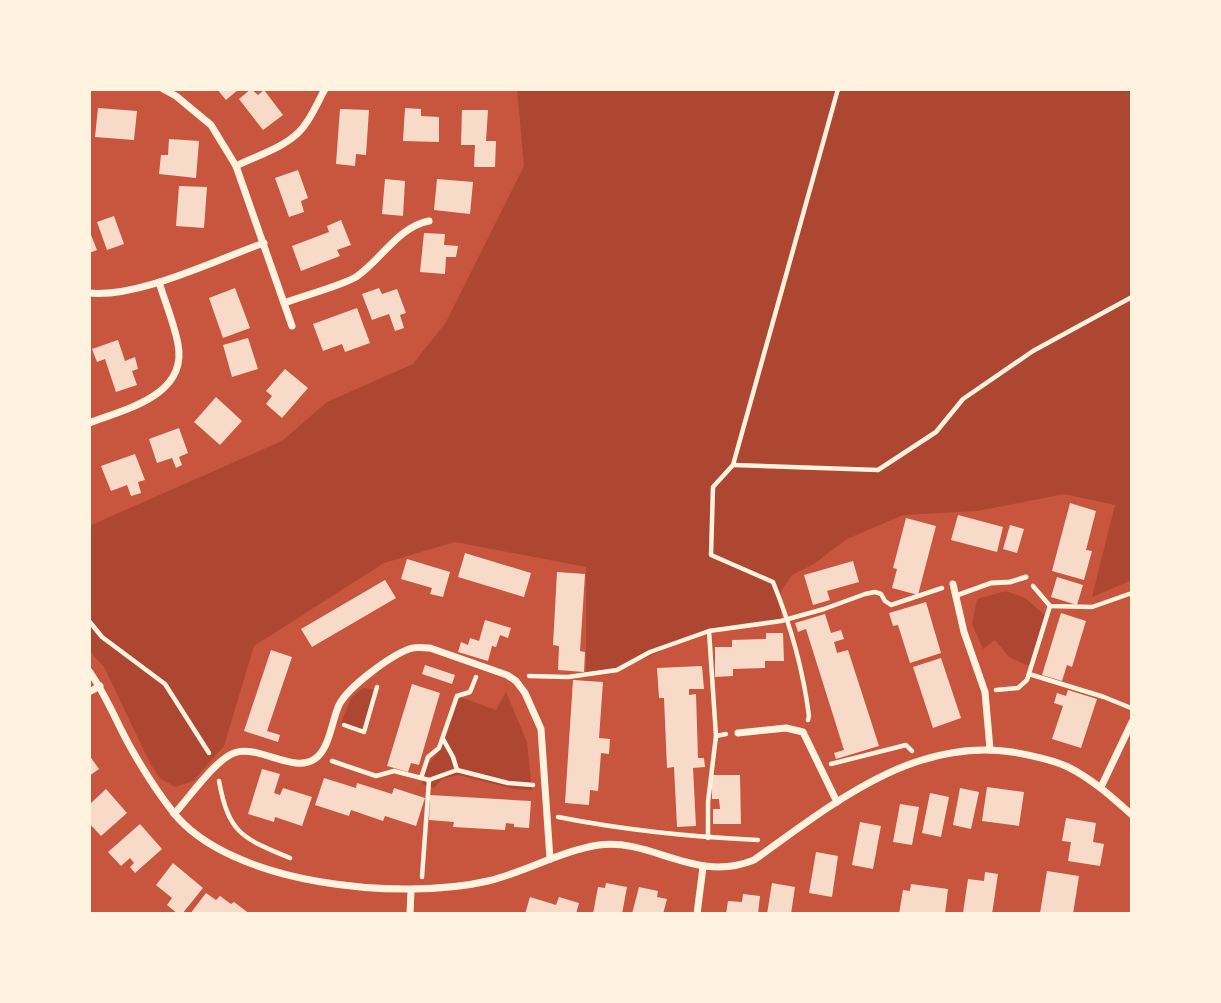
<svg xmlns="http://www.w3.org/2000/svg" width="1221" height="1003" font-family="Arial,sans-serif">
  <style>
    .green { fill: #ae4732 }
    .building { fill: #f7dbc8 }
    .lines { fill: none; stroke-linecap: round; stroke-linejoin: round }
    .path { stroke: #fff3e0; stroke-width: 4.5 }
    .service { stroke: #fff3e0; stroke-width: 5 }
    .minor { stroke: #fff3e0; stroke-width: 7 }
  </style>
  <rect width="100%" height="100%" fill="#c8553d"/>
  <!-- green -->
  <g class="green">
    <polygon points="517,89 1132,89 1132,580 1092,597 1115,505 1064,494 978,511 903,515 847,539 814,564 792,575 781,591 781,621 699,635 617,670 586,674 586,567 455,542 384,563 254,646 224,746 193,781 175,787 160,778 151,765 104,667 89,650 89,526 282,441 327,402 413,364 446,322 524,166"/>
    <polygon points="1006,591 1025,598 1047,617 1031,667 1009,657 995,640 983,649 972,624 977,599"/>
    <polygon points="363,688 376,690 364,732 341,723 351,698"/>
    <polygon points="506,692 527,742 532,790 514,789 458,775 442,779 434,788 422,784 428,764 438,753 457,696 496,710"/>
  </g>
  <!-- building -->
  <g class="building">
    <polygon points="217,89 239,89 226,100"/>
    <polygon points="251,89 258,95 264,90 283,115 263,130 239,99"/>
    <polygon points="98,108 137,111 134,140 95,137"/>
    <polygon points="405,108 421,109 421,116 439,117 439,142 403,141"/>
    <polygon points="340,109 369,110 366,155 356,154 355,166 336,164"/>
    <polygon points="462,110 488,110 486,141 496,141 495,167 474,167 475,145 461,145"/>
    <polygon points="169,139 199,141 196,178 159,174 161,155 168,155"/>
    <polygon points="298,170 308,198 301,201 304,212 289,217 275,178"/>
    <polygon points="385,179 405,181 403,216 382,214"/>
    <polygon points="437,179 473,182 470,214 434,210"/>
    <polygon points="179,186 207,187 204,228 176,226"/>
    <polygon points="114,216 124,244 107,250 97,222"/>
    <polygon points="341,220 351,245 337,250 340,256 301,271 292,246 329,232 327,226"/>
    <polygon points="89,230 97,250 89,253"/>
    <polygon points="424,233 445,234 444,245 458,246 456,257 446,257 445,274 420,272"/>
    <polygon points="235,288 250,328 223,338 209,298"/>
    <polygon points="379,288 382,294 397,289 406,313 400,315 404,328 395,331 389,314 372,320 362,294"/>
    <polygon points="357,308 370,343 345,352 342,344 323,351 313,324"/>
    <polygon points="248,338 258,369 232,377 223,345"/>
    <polygon points="118,340 125,361 135,357 138,369 132,371 137,385 116,392 105,359 97,362 92,349"/>
    <polygon points="285,369 308,388 282,418 266,404 272,396 266,391"/>
    <polygon points="216,397 242,421 220,445 194,422"/>
    <polygon points="179,428 188,453 179,457 182,465 176,468 172,458 157,463 149,439"/>
    <polygon points="135,454 145,480 138,482 141,493 131,496 127,485 111,491 101,466"/>
    <polygon points="1070,503 1096,511 1086,550 1092,551 1084,580 1052,571"/>
    <polygon points="958,515 1003,527 997,552 951,540"/>
    <polygon points="906,518 936,526 918,595 892,588 897,569 893,568"/>
    <polygon points="1010,525 1024,529 1017,553 1003,549"/>
    <polygon points="465,553 531,573 524,597 458,577"/>
    <polygon points="407,559 450,572 443,597 430,594 432,588 401,579"/>
    <polygon points="853,561 859,582 827,591 830,600 813,605 804,575"/>
    <polygon points="557,572 585,574 580,651 585,652 584,672 558,670 559,646 553,645"/>
    <polygon points="1057,577 1083,585 1077,605 1051,597"/>
    <polygon points="385,580 396,598 312,647 301,629"/>
    <polygon points="926,602 941,653 910,663 898,625 893,626 889,613"/>
    <polygon points="1061,613 1086,621 1072,667 1067,665 1062,681 1042,675"/>
    <polygon points="825,614 831,633 841,630 844,639 834,642 837,653 848,650 879,746 836,759 834,753 844,750 806,629 798,632 795,623"/>
    <polygon points="485,620 511,628 508,638 500,635 496,647 492,646 488,661 458,652 461,642 468,645 470,638 479,641"/>
    <polygon points="766,633 783,633 784,661 765,661 765,668 733,669 733,676 715,677 715,647 732,647 732,640 766,639"/>
    <polygon points="271,650 292,657 267,731 280,735 278,742 244,731"/>
    <polygon points="941,658 961,718 933,728 913,667"/>
    <polygon points="425,665 455,675 452,684 422,674"/>
    <polygon points="702,666 704,689 689,689 689,695 696,694 698,758 704,758 705,767 693,768 696,826 677,827 674,767 667,768 664,698 659,698 657,668"/>
    <polygon points="573,680 603,682 599,738 610,739 609,754 601,753 598,791 590,790 589,805 565,803"/>
    <polygon points="412,684 440,693 419,765 411,763 408,772 387,766"/>
    <polygon points="1068,690 1097,699 1081,748 1052,739 1063,706 1054,703 1057,693 1066,696"/>
    <polygon points="89,755 99,769 89,776"/>
    <polygon points="262,769 280,774 274,793 280,795 283,788 312,797 302,826 275,817 274,822 248,814"/>
    <polygon points="712,775 740,775 741,824 713,824 713,809 720,809 719,799 712,799"/>
    <polygon points="324,778 356,788 357,783 392,794 394,788 425,798 416,826 385,816 383,821 351,810 349,816 315,805"/>
    <polygon points="987,787 1024,792 1019,826 982,821"/>
    <polygon points="960,788 979,792 971,829 953,825"/>
    <polygon points="106,789 127,813 101,836 89,823 89,805"/>
    <polygon points="930,793 949,797 941,837 922,833"/>
    <polygon points="430,795 531,801 529,828 514,827 514,824 506,823 505,830 453,827 454,822 429,820"/>
    <polygon points="900,804 919,807 912,845 893,842"/>
    <polygon points="1066,818 1096,823 1093,842 1104,844 1100,866 1068,861 1071,842 1062,841"/>
    <polygon points="860,822 881,826 873,869 852,865"/>
    <polygon points="140,824 162,849 135,873 130,867 134,863 130,858 121,866 108,852"/>
    <polygon points="816,852 838,856 832,897 809,893"/>
    <polygon points="173,863 203,888 182,914 178,914 167,905 172,898 156,885"/>
    <polygon points="1047,871 1079,876 1073,914 1040,913"/>
    <polygon points="985,872 998,874 992,914 963,913 968,879 984,881"/>
    <polygon points="606,883 627,887 622,914 593,914 598,887 605,888"/>
    <polygon points="772,883 795,887 791,914 767,914"/>
    <polygon points="911,884 948,889 945,914 899,914 903,890 910,891"/>
    <polygon points="639,887 658,891 657,897 667,899 663,914 632,914"/>
    <polygon points="206,893 216,900 220,896 231,904 234,902 250,914 190,914"/>
    <polygon points="743,894 760,896 758,914 726,914 728,901 742,902"/>
    <polygon points="530,897 556,905 559,897 579,903 576,914 525,914"/>
  </g>
  <g class="lines">
    <!-- path -->
    <g class="path">
      <polyline points="733,465 878,470 936,432 963,399 1033,351 1132,297"/>
      <polyline points="1033,586 1050,606 1092,607 1132,593"/>
      <polyline points="89,621 102,637 165,684 209,753"/>
      <polyline points="709,631 716,736 726,734"/>
      <polyline points="1029,674 1104,697 1131,708"/>
      <polyline points="529,676 568,677 617,670 650,652 709,631 781,621 824,609 865,594 875,592 881,594 885,601 891,605 942,588"/>
      <polyline points="996,690 1018,688 1027,680 1050,606"/>
      <path d="M808 720 809 716C803 669 791 626 773 582L711 555 713 487 733 465 838 89"/>
      <polyline points="344,725 364,732 377,687"/>
      <polyline points="443,739 453,757 457,770"/>
      <polyline points="332,761 376,776 394,771 429,780 457,770 508,783 533,785"/>
      <polyline points="831,764 906,745 912,751"/>
      <polyline points="421,778 428,757 439,748 457,696 470,692 476,677"/>
      <path d="M219 781C229 835 243 838 290 858"/>
      <path d="M558 817C624 830 691 837 758 840"/>
      <polyline points="708,838 708,802 716,736"/>
      <polyline points="422,877 429,780"/>
    </g>
    <!-- service -->
    <polyline class="service" points="955,596 991,583 1010,582 1026,577"/>
    <!-- minor -->
    <g class="minor">
      <polyline points="163,89 176,96 211,125 236,166 292,326"/>
      <path d="M236 166C256 156 283 148 299 132 311 120 317 103 325 89"/>
      <path d="M89 293C139 298 215 260 264 243"/>
      <path d="M284 303C302 296 341 286 356 277 381 260 398 227 429 221"/>
      <path d="M89 423C125 409 188 396 178 344 174 323 165 302 159 282"/>
      <polyline points="953,584 964,632 985,692 990,749"/>
      <path d="M89 671C107 696 117 724 132 750 144 771 158 793 173 812 231 886 402 901 488 881 526 872 560 851 599 845 653 838 695 884 754 860 830 806 912 737 1012 752 1030 755 1051 759 1068 767 1092 779 1112 797 1132 815"/>
      <polyline points="89,692 100,686"/>
      <polyline points="738,733 786,728 803,732 837,802"/>
      <polyline points="1101,787 1132,722"/>
      <path d="M174 814C189 798 215 760 234 753 259 744 295 775 316 758 330 747 332 720 339 705 348 687 390 656 409 649 417 646 423 648 430 648L507 675 516 681 525 693 541 729 550 859"/>
      <polyline points="410,914 411,891"/>
      <polyline points="697,914 703,867"/>
    </g>
  </g>
  <!-- border -->
  <rect width="1221" height="1003" fill="none" stroke="#fff3e0" stroke-width="182"/>
</svg>
